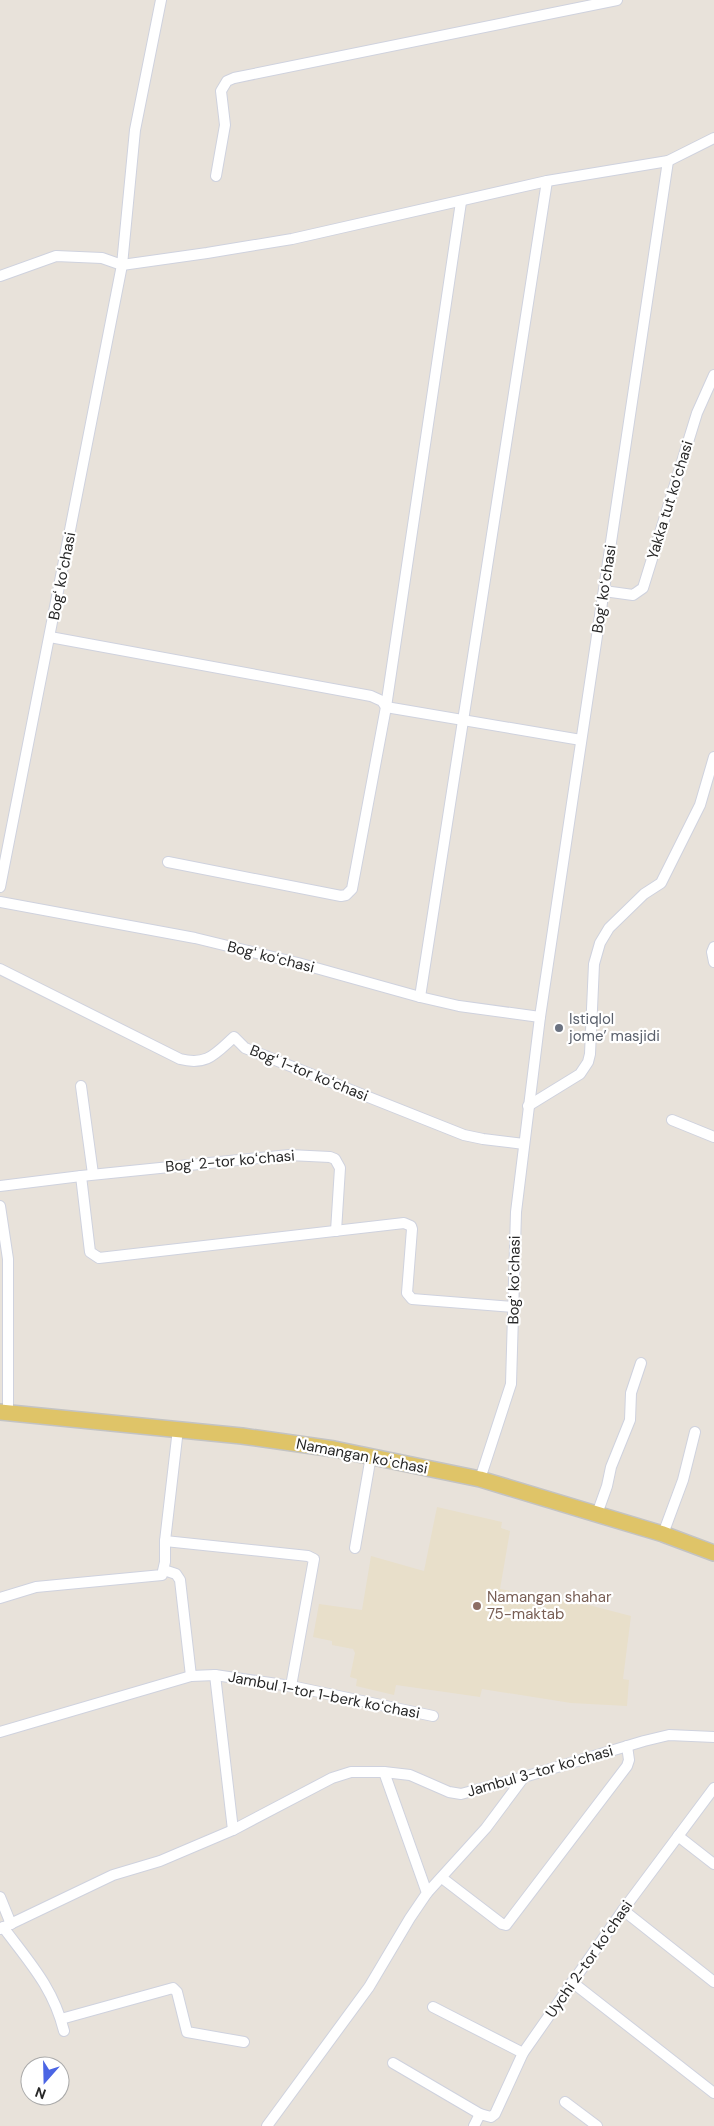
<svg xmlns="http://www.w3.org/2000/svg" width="714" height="2126" font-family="'DM Sans',sans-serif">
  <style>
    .education { fill: #e8dfca }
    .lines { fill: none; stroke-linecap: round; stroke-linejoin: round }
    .minor-casing { stroke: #cfd2de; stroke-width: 12 }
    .primary-casing { stroke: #c3c3c3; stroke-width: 18 }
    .minor { stroke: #fff; stroke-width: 10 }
    .primary { stroke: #dfc468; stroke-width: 15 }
    .worship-dot { fill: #6b7280; stroke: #fff; stroke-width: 2 }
    .education-dot { fill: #8d6e63; stroke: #fff; stroke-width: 2 }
    .labels { text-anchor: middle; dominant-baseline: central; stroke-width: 4.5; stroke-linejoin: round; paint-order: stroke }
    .street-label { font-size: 15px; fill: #272727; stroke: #fff }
    .worship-label { font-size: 15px; fill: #5b616d; stroke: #fff; text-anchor: start }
    .education-label { font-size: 15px; fill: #785e54; stroke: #fff; text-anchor: start }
  </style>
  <rect width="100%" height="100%" fill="#e8e2da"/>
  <!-- education -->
  <polygon class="education" points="437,1507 502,1522 501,1528 510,1531 500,1589 585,1604 631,1616 623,1679 629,1680 627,1706 571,1703 482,1689 480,1697 396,1685 394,1695 356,1686 357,1679 350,1677 355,1653 353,1649 332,1645 332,1641 313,1637 319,1604 362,1610 371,1556 424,1571"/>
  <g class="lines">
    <!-- minor casing -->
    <g class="minor-casing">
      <g id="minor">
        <polyline points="216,176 225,125 221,91 227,81 234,78 617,0"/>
        <polyline points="0,276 56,256 102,258 122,265 207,253 292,239 547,181 668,161 714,138"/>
        <polyline points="604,591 633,595 643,588 697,413 714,375"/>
        <polyline points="50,637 371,696 382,701 386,707 581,740"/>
        <polyline points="168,862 341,896 346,895 352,889 386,707 461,202"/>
        <polyline points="0,887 122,265 135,130 161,0"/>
        <polyline points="0,902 195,938 298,963 420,997 459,1006 540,1017"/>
        <polyline points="714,947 712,952 714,962"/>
        <path d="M0 969 180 1059C207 1066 215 1054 234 1037L245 1048 464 1135 483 1139 524 1144"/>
        <polyline points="420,997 547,181"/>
        <polyline points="81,1086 93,1174"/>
        <polyline points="528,1106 580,1074 588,1062 590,1054 594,964 600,943 609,928 644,894 661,883 700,805 714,757"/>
        <polyline points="672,1120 714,1137"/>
        <polyline points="81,1176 90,1252 99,1258 404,1223 411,1226 412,1229 407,1293 412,1299 514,1307"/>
        <polyline points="0,1186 81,1176 289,1155 330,1157 335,1159 340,1168 336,1231"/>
        <polyline points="0,1206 8,1259 8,1413"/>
        <polyline points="480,1479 511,1384 516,1212 540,1017 668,161"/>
        <polyline points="597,1514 607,1486 611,1467 630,1420 631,1393 641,1363"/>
        <polyline points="663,1534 683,1480 695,1432"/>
        <polyline points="165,1541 308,1556 314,1559 291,1686"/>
        <polyline points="355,1548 371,1456"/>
        <polyline points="164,1570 176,1574 180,1580 191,1676"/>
        <polyline points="0,1598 36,1587 162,1575 165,1562 165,1541 178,1429"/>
        <polyline points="215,1675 233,1830"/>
        <polyline points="0,1732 191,1676 215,1675 291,1686 433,1716"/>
        <polyline points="678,1836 714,1864"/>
        <polyline points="442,1878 502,1924 506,1925 627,1766 629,1760 627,1746"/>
        <polyline points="427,1893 486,1828 524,1777"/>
        <polyline points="0,1897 11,1924"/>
        <polyline points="623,1910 714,1982"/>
        <path d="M3 1927C29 1962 53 1987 64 2031"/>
        <polyline points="0,1929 113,1875 160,1861 233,1830 332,1778 351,1772 384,1772 410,1775 449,1792 461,1794 524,1777 644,1741 669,1735 714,1737"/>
        <polyline points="572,1982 714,2093"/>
        <polyline points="433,2007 523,2053"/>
        <polyline points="61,2019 173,1988 177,1992 187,2032 244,2042"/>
        <polyline points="393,2063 480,2114"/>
        <polyline points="565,2102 597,2126"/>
        <polyline points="267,2126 369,1987 410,1918 427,1893 384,1772"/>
        <polyline points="474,2126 480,2114 491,2117 495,2114 523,2053 623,1910 714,1788"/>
      </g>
    </g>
    <!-- primary casing -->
    <g class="primary-casing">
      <polyline id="primary" points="0,1412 242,1436 334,1449 480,1479 663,1534 714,1553"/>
    </g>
    <!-- minor -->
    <use href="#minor" class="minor"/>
    <!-- primary -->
    <use href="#primary" class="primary"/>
  </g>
  <!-- markers -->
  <circle class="worship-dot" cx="559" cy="1028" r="5"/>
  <circle class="education-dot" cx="477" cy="1606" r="5"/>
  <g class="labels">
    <!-- street labels -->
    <g class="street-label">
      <text transform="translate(670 500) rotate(-73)">Yakka tut koʻchasi</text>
      <text transform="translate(62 576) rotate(-79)">Bogʻ koʻchasi</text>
      <text transform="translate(604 589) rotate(-81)">Bogʻ koʻchasi</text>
      <text transform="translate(271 957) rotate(14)">Bogʻ koʻchasi</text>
      <text transform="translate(309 1073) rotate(22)">Bogʻ 1-tor koʻchasi</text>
      <text transform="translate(230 1161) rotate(-5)">Bogʻ 2-tor koʻchasi</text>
      <text transform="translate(514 1280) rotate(-89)">Bogʻ koʻchasi</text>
      <text transform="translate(362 1456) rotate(11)">Namangan koʻchasi</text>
      <text transform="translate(324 1695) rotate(11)">Jambul 1-tor 1-berk koʻchasi</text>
      <text transform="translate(540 1771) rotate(-16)">Jambul 3-tor koʻchasi</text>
      <text transform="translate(589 1959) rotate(-55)">Uychi 2-tor koʻchasi</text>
    </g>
    <!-- worship labels -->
    <g class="worship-label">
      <text x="569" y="1019">Istiqlol<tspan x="569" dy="17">jome’ masjidi</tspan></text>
    </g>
    <!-- education labels -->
    <g class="education-label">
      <text x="487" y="1597">Namangan shahar<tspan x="487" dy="17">75-maktab</tspan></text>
    </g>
  </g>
  <!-- north arrow -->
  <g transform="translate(45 2081) rotate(200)"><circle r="24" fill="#ffffff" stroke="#a9a9a9"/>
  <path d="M0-4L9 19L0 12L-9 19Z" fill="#4b65e4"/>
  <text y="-8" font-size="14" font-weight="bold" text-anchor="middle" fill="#272727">N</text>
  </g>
</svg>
